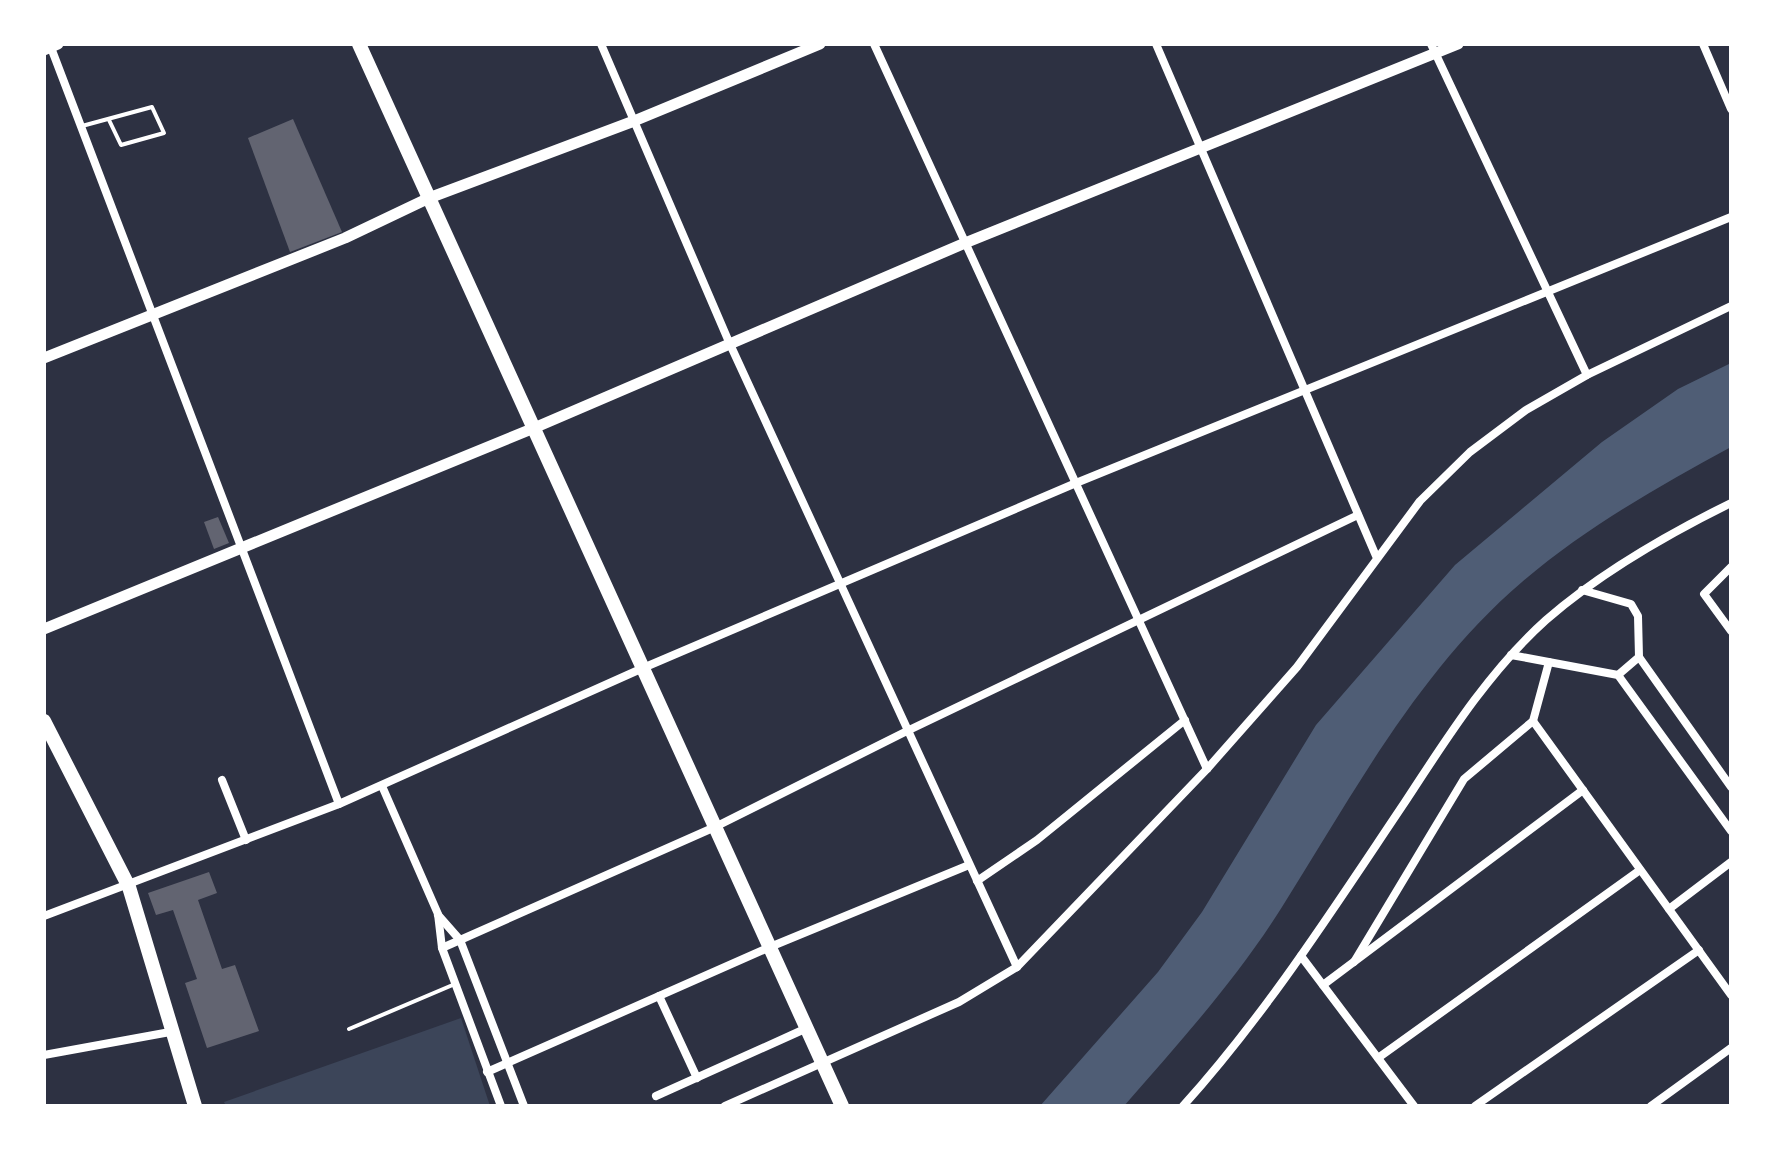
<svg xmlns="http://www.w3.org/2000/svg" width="1775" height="1150" font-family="'Titillium Web',sans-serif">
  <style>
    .green { fill: #3c4559 }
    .water { fill: #4f5d75 }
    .building { fill: #626471 }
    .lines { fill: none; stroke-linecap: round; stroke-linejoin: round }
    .service { stroke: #fff; stroke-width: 4 }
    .minor { stroke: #fff; stroke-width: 8 }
    .tertiary { stroke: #fff; stroke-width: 11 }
    .primary { stroke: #fff; stroke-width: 14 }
  </style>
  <rect width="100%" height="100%" fill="#2d3142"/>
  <!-- green -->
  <polygon class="green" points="461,1018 490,1106 226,1106 224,1102"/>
  <!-- water -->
  <path class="water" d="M1731 363V447C1659 486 1585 528 1522 582 1419 670 1353 794 1282 907 1237 979 1179 1043 1124 1106H1040L1158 972 1202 912 1316 725 1455 565 1602 442 1678 389Z"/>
  <!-- building -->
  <g class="building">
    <polygon points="293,119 342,232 290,252 248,138"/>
    <polygon points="218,517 229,543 214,549 204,522"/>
    <polygon points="209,872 217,893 198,900 222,969 235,965 259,1031 207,1048 185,983 197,979 173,910 156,915 148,893"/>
  </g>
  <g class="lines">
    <!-- service -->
    <g class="service">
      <polyline points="82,126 152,107 164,133 121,145 109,120"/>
      <polyline points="349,1029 455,984"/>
    </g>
    <!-- minor -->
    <g class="minor">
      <polyline points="601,44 729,342 1017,967"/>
      <polyline points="874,44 1207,769"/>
      <polyline points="1156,44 1376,556"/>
      <polyline points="1431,44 1587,375"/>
      <polyline points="1703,44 1731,109"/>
      <polyline points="50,45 339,804"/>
      <polyline points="1731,567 1704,594 1731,631"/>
      <polyline points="1582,590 1631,604 1638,616 1639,657 1731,787"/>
      <polyline points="1511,655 1618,675 1731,831"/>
      <polyline points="1618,675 1639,657"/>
      <polyline points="1533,721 1731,995"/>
      <polyline points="222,780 246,840"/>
      <polyline points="382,786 438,914 442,948 501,1106"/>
      <polyline points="977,881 1037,840 1185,720"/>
      <polyline points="1669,909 1731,862"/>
      <polyline points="438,915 460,940 524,1106"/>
      <polyline points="44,916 339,804 643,668 1076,483 1731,217"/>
      <polyline points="442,948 715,827 907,731 1358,515"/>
      <polyline points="1301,956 1414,1106"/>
      <polyline points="1354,962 1464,779 1533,721 1549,662"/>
      <polyline points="1323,985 1583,790"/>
      <polyline points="659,996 697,1078"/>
      <polyline points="44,1055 170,1032"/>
      <polyline points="1378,1058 1640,870"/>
      <polyline points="487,1072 770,947 969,865"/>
      <polyline points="656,1096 807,1028"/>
      <polyline points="725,1106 959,1002 1017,967 1207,769 1297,667 1420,501 1470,452 1526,410 1587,375 1731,306"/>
      <path d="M1183 1106C1267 1013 1335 906 1405 802 1447 738 1489 671 1546 620 1601 572 1666 535 1731 503"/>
      <polyline points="1475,1106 1699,950"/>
      <polyline points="1651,1106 1731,1048"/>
    </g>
    <!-- tertiary -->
    <g class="tertiary">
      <polyline points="44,50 58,44"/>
      <polyline points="44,358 345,238 429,198 634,121 820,44"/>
      <polyline points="44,629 534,428 965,243 1458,44"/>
    </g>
    <!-- primary -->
    <g class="primary">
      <polyline points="359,44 842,1106"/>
      <polyline points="44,721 129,887 195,1106"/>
    </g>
  </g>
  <!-- border -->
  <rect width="1775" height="1150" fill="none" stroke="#ffffff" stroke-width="92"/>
</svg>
